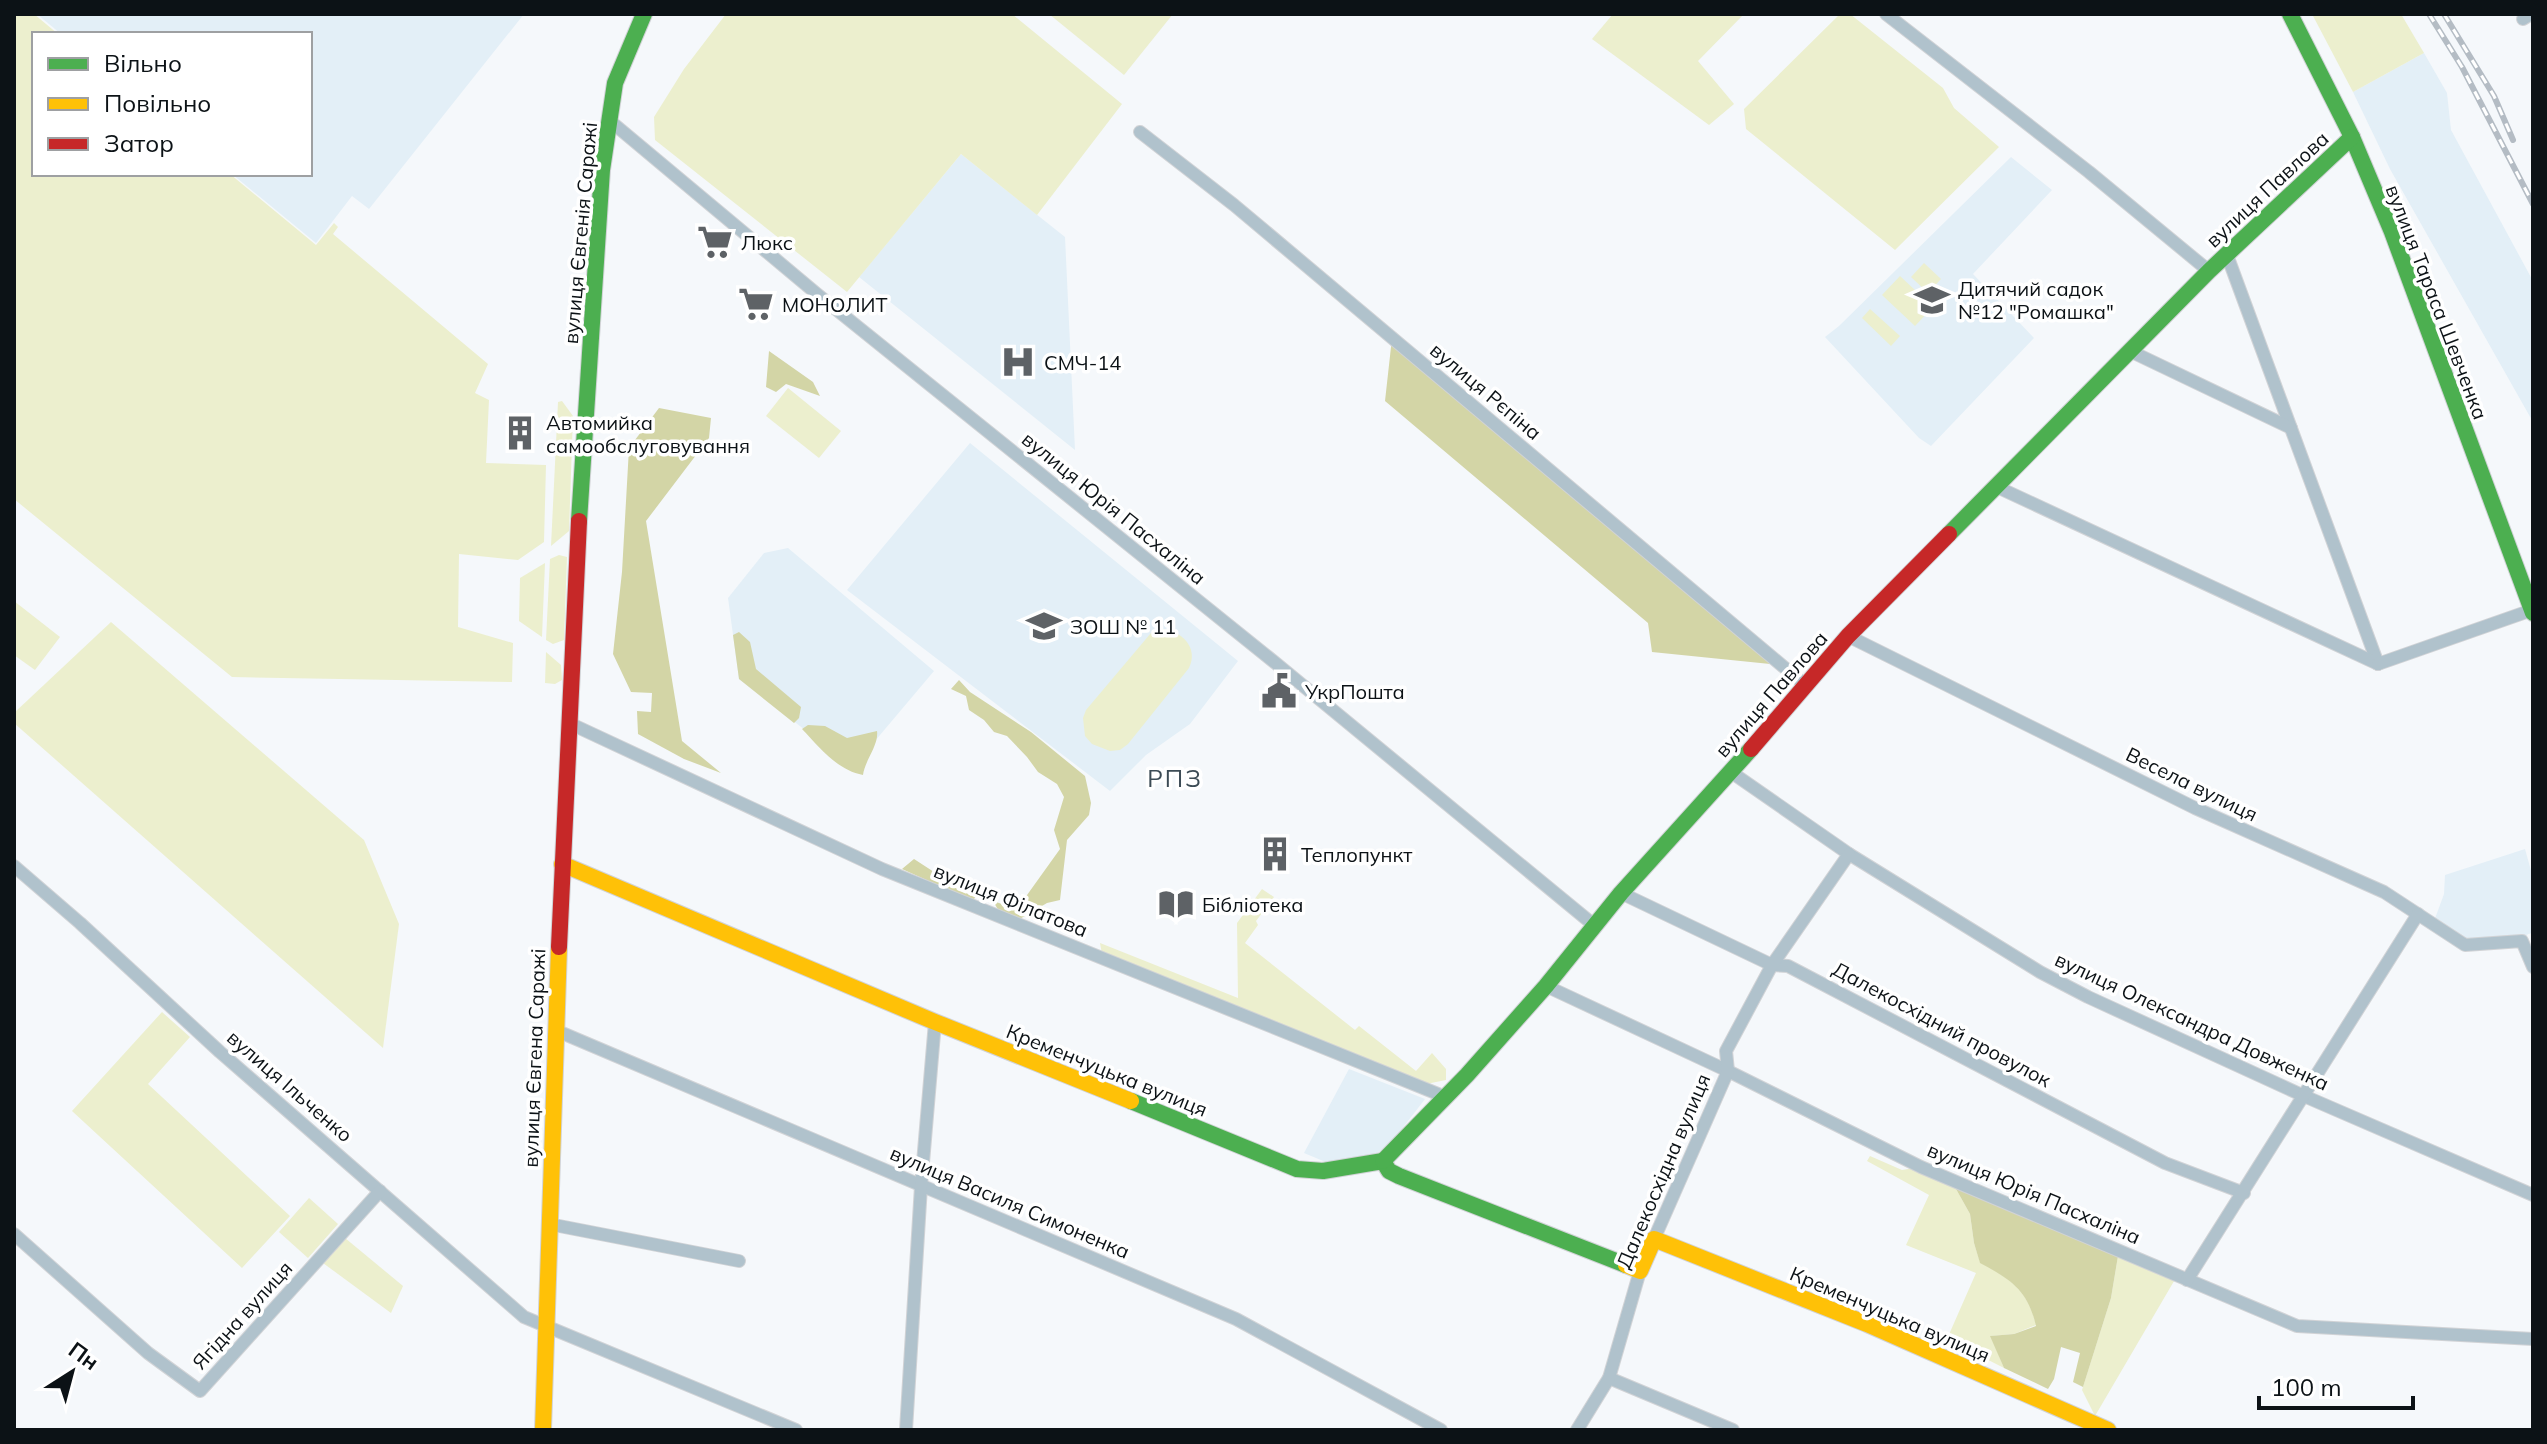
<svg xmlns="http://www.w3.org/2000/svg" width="2547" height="1444" font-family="Mulish,sans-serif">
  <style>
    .built { fill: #e3eff7 }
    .green { fill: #ecefce }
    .forest { fill: #d3d5a6 }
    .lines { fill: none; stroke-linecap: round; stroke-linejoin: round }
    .street-casing { stroke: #d1d3d6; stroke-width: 14 }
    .fast-casing { stroke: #d1d3d6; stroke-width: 18 }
    .slow-casing { stroke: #d1d3d6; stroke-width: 18 }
    .jam-casing { stroke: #d1d3d6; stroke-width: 18 }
    .street { stroke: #b0c2cc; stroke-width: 12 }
    .fast { stroke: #4caf50; stroke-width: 16 }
    .slow { stroke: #ffc107; stroke-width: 16 }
    .jam { stroke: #c62828; stroke-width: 16 }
    .rail-casing { stroke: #b4bcc4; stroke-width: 6 }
    .rail { stroke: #fff; stroke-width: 3; stroke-dasharray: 9; stroke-linecap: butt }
    .labels { text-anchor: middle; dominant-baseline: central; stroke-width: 7; stroke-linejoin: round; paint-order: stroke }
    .street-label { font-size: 20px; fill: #0c1216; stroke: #fff }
    .poi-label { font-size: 20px; fill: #0c1216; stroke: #fff; text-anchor: start }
    .quarter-label { font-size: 24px; letter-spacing: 2px; fill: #3c4b55; stroke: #fff }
  </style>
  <rect width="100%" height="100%" fill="#f5f8fb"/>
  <!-- built -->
  <g class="built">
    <polygon points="37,14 524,14 369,209 352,196 316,243 232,174 310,174 310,34 61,34"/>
    <polygon points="2424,53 2447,93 2451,130 2533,281 2533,422 2390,169 2353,92"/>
    <polygon points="961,154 1065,237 1075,450 859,277"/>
    <polygon points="2011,157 2052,190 1973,274 2034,338 1931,446 1919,438 1825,337 1839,326"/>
    <polygon points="970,443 1238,661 1190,724 1146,755 1110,791 847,590"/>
    <polygon points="788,548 934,671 853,767 739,679 728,598 764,553"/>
    <polygon points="2525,849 2533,878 2533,933 2528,934 2522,941 2465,945 2433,924 2444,894 2445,875"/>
    <polygon points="1349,1069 1425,1099 1391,1143 1377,1153 1352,1163 1328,1163 1304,1153"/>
  </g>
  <!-- green -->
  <g class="green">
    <polygon points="14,14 34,14 58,34 34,34 34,174 230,174 316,245 334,223 338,227 333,234 488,364 475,393 489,400 486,463 546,465 544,542 518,560 459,554 458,627 513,643 512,682 232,677 14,499"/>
    <polygon points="726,14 1012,14 1122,104 1037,215 961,154 847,292 655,140 654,117 684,69"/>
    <polygon points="1049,14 1173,14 1124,75"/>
    <polygon points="1613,14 1744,14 1698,61 1734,104 1709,125 1592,39"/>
    <polygon points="1840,14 1850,14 1943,88 1954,108 1999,147 1895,250 1746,129 1744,109"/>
    <polygon points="2312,14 2401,14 2424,53 2353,92"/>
    <polygon points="1924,263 1941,279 1928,293 1911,277"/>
    <polygon points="1900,276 1933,307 1915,326 1882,295"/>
    <polygon points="1870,309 1900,336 1891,346 1862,318"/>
    <polygon points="788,388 841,431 819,458 766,416"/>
    <polygon points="562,401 573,416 569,531 551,546 558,402"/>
    <polygon points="559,555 567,557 564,640 553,644 546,640 550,559"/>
    <polygon points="545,563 542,637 519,621 520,578"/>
    <polygon points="14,601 60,637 35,670 14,655"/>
    <polygon points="111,622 364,840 399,924 383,1048 14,723 14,713"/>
    <path d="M1160 629C1181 630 1199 647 1189 668L1128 744 1120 750 1110 751 1092 744 1085 736 1083 718 1086 710 1151 633Z"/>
    <polygon points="546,652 561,665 562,680 555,684 545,683"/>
    <polygon points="1262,889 1274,897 1256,921 1258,925 1245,943 1355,1030 1359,1026 1416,1071 1432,1053 1446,1069 1446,1080 1426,1084 1102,954 1100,943 1238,998 1237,923"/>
    <polygon points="162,1012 190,1037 148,1084 290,1216 242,1268 72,1111"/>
    <path d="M1870 1156 1902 1170 1921 1167 1951 1180 1970 1214 1974 1243 1980 1262C2010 1279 2028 1290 2036 1325L2014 1334 1991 1336 2004 1368 1947 1339 1976 1273 1906 1245 1929 1195 1867 1161Z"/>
    <polygon points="309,1198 338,1224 308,1258 279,1232"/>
    <polygon points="345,1238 403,1286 391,1313 323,1263"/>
    <polygon points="2119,1250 2177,1276 2095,1416 2082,1390 2111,1298"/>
  </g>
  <!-- forest -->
  <g class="forest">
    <polygon points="1392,338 1780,665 1652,652 1648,623 1385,401"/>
    <polygon points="769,351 813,382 820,396 786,384 776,392 766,387"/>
    <polygon points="659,408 711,418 709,438 646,521 682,741 721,773 684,759 638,734 637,711 651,712 652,693 631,692 613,654 622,572 629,448"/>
    <polygon points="739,632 750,642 756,669 801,707 799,718 794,723 739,679 733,635"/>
    <polygon points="959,680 970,692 1031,732 1085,776 1091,803 1089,815 1067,840 1060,900 1047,903 1018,920 1000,913 993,901 1017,909 1060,849 1054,830 1064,797 1057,784 1038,772 1027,757 1007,736 994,732 984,720 969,710 966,696 951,689"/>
    <path d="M808 725 825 726 847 738 877 731C879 745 865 760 863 775 837 770 820 748 802 729Z"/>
    <polygon points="914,859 971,896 982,885 973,901 902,869"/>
    <path d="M1951 1180 2119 1250 2111 1298 2083 1387 2073 1382 2080 1353 2061 1347 2054 1379 2048 1389 2004 1368 1990 1336 2014 1334 2036 1326C2028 1290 2010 1279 1980 1263L1974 1243 1970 1214Z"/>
  </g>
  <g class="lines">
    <!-- street casing -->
    <g class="street-casing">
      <g id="street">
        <polyline points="1886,14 2089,172 2209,271"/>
        <polyline points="2523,19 2531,14"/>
        <polyline points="609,120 817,294 1273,661 1595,926"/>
        <polyline points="1140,132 1234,205 1804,684"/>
        <polyline points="2227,255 2378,664"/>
        <polyline points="2130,351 2291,428"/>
        <polyline points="1995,486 2378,664"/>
        <polyline points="1848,636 2195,808 2384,892 2465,945 2522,941 2533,967"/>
        <polyline points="2378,664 2532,610"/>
        <polyline points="571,724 882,869 1443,1096"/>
        <polyline points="1731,772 1849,854 2040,972 2088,997 2304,1096 2533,1195"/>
        <polyline points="14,866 80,923 220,1052 524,1317 796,1430"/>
        <polyline points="1621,893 1772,965 1788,966 2165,1163 2244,1193"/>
        <polyline points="1546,986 1728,1071 1921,1167 2297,1326 2533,1339"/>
        <polyline points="555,1030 1236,1319 1441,1430"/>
        <polyline points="549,1224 739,1261"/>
        <polyline points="14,1234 148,1353 200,1391 380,1191"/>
        <polyline points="1654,1239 1728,1071 1726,1051 1772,965 1849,854"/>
        <polyline points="2187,1280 2418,914"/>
        <polyline points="1609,1378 1733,1430"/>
        <polyline points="906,1430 921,1186 935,1022"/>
        <polyline points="1577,1430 1609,1378 1640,1271"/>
      </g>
    </g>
    <!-- fast casing -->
    <g class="fast-casing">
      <g id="fast">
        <polyline points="2290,14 2352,137 2392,232 2533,613"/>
        <polyline points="579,521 602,170 615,83 644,14"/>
        <polyline points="1949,534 2209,271 2352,137"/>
        <polyline points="1131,1101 1297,1169 1323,1171 1383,1161 1389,1171 1399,1176 1626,1265"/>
        <polyline points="1383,1161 1467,1075 1546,986 1621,893 1751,749"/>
      </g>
    </g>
    <!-- slow casing -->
    <g class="slow-casing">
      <g id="slow">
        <polyline points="562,864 935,1022 1131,1101"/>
        <polyline points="1626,1265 1640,1271 1654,1239 1867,1324 2108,1430"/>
        <polyline points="543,1430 559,947"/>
      </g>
    </g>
    <!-- jam casing -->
    <g class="jam-casing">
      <g id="jam">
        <polyline points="1751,749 1848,636 1949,534"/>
        <polyline points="559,947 579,521"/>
      </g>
    </g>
    <!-- street -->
    <use href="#street" class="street"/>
    <!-- fast -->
    <use href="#fast" class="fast"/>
    <!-- slow -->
    <use href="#slow" class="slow"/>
    <!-- jam -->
    <use href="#jam" class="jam"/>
    <!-- rail casing -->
    <g class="rail-casing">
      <g id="rail">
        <polyline points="2429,14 2462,67 2533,204"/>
        <polyline points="2444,14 2494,96 2513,140"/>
      </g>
    </g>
    <!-- rail -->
    <use href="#rail" class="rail"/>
  </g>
  <!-- icons -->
  <defs>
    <g id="supermarket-bare" transform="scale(2.76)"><path d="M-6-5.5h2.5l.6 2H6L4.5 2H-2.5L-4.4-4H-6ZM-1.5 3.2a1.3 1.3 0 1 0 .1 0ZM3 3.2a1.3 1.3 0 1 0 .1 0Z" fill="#5e6266" stroke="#fff" stroke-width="2.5" paint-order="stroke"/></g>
    <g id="school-bare" transform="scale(2.76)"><path d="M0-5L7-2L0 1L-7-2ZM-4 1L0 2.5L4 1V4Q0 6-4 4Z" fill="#5e6266" stroke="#fff" stroke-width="2.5" paint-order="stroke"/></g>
    <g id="hospital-bare" transform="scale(2.76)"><path d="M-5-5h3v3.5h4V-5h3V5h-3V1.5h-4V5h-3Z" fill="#5e6266" stroke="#fff" stroke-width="2.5" paint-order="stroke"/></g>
    <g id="building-bare" transform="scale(2.76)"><path d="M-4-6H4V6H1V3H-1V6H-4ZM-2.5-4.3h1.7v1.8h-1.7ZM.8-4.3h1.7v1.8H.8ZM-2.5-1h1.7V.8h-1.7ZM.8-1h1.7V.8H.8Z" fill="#5e6266" stroke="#fff" stroke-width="2.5" paint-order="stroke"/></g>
    <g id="civic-bare" transform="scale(2.76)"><path d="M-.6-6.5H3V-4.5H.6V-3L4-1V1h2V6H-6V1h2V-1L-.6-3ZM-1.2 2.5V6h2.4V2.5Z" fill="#5e6266" stroke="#fff" stroke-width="2.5" paint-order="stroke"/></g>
    <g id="library-bare" transform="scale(2.76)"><path d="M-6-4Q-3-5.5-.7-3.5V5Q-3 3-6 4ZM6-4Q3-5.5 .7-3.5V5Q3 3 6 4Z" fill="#5e6266" stroke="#fff" stroke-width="2.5" paint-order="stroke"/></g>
  </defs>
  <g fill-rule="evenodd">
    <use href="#supermarket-bare" x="715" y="242"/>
    <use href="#school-bare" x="1932" y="300"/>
    <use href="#supermarket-bare" x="756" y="304"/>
    <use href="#hospital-bare" x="1018" y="362"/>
    <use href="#building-bare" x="520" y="433"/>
    <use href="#school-bare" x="1044" y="626"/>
    <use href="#civic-bare" x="1279" y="691"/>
    <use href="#building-bare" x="1275" y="854"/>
    <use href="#library-bare" x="1176" y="904"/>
  </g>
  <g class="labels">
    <!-- street labels -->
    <g class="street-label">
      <text transform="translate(2267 189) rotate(-43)">вулиця Павлова</text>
      <text transform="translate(580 233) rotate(-85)">вулиця Євгенія Саражі</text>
      <text transform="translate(2437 302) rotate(69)">вулиця Тараса Шевченка</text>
      <text transform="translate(1486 391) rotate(40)">вулиця Рєпіна</text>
      <text transform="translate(1114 508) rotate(39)">вулиця Юрія Пасхаліна</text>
      <text transform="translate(1771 694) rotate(-49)">вулиця Павлова</text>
      <text transform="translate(2192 784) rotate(26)">Весела вулиця</text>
      <text transform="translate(1011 900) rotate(22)">вулиця Філатова</text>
      <text transform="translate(2192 1021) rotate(25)">вулиця Олександра Довженка</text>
      <text transform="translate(1942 1024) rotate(28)">Далекосхідний провулок</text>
      <text transform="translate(534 1058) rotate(-88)">вулиця Євгена Саражі</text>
      <text transform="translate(1107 1070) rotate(22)">Кременчуцька вулиця</text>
      <text transform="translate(290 1086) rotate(41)">вулиця Ільченко</text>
      <text transform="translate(1663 1171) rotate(-67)">Далекосхідна вулиця</text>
      <text transform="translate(2034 1193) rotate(23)">вулиця Юрія Пасхаліна</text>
      <text transform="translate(1010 1202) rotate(23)">вулиця Василя Симоненка</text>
      <text transform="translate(1890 1314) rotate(23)">Кременчуцька вулиця</text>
      <text transform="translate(242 1315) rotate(-48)">Ягідна вулиця</text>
    </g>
    <!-- poi labels -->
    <g class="poi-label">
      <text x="741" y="242">Люкс</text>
      <text x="1958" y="288">Дитячий садок<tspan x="1958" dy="23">№12 "Ромашка"</tspan></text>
      <text x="782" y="304">МОНОЛИТ</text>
      <text x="1044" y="362">СМЧ-14</text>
      <text x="546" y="422">Автомийка<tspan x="546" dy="23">самообслуговування</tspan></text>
      <text x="1070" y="626">ЗОШ № 11</text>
      <text x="1305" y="691">УкрПошта</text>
      <text x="1301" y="854">Теплопункт</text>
      <text x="1202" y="904">Бібліотека</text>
    </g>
    <!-- quarter labels -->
    <g class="quarter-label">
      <text x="1175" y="778">РПЗ</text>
    </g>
  </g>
  <!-- border -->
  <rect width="2547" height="1444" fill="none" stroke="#0c1216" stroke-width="32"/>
  <!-- legend -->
  <rect x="32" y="32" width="280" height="144" fill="#ffffff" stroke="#9ea0a2" stroke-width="2"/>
  <rect x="48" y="58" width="40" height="12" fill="#4caf50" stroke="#9ea0a2" stroke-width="2"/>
  <text x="104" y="72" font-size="24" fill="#0c1216">Вільно</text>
  <rect x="48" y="98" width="40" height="12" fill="#ffc107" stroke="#9ea0a2" stroke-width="2"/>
  <text x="104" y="112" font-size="24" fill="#0c1216">Повільно</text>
  <rect x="48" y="138" width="40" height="12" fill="#c62828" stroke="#9ea0a2" stroke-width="2"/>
  <text x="104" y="152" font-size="24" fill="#0c1216">Затор</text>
  <!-- north arrow -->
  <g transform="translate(72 1372) rotate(36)" stroke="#ffffff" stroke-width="6" paint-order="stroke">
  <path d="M0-6L14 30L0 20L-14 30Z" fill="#0c1216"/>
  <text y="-12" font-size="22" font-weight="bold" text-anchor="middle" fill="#0c1216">Пн</text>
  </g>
  <!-- scale -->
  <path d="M2259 1396v12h154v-12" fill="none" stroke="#0c1216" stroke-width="4"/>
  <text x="2271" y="1396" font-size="24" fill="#0c1216" stroke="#ffffff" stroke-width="6" paint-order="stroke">100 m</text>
</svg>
